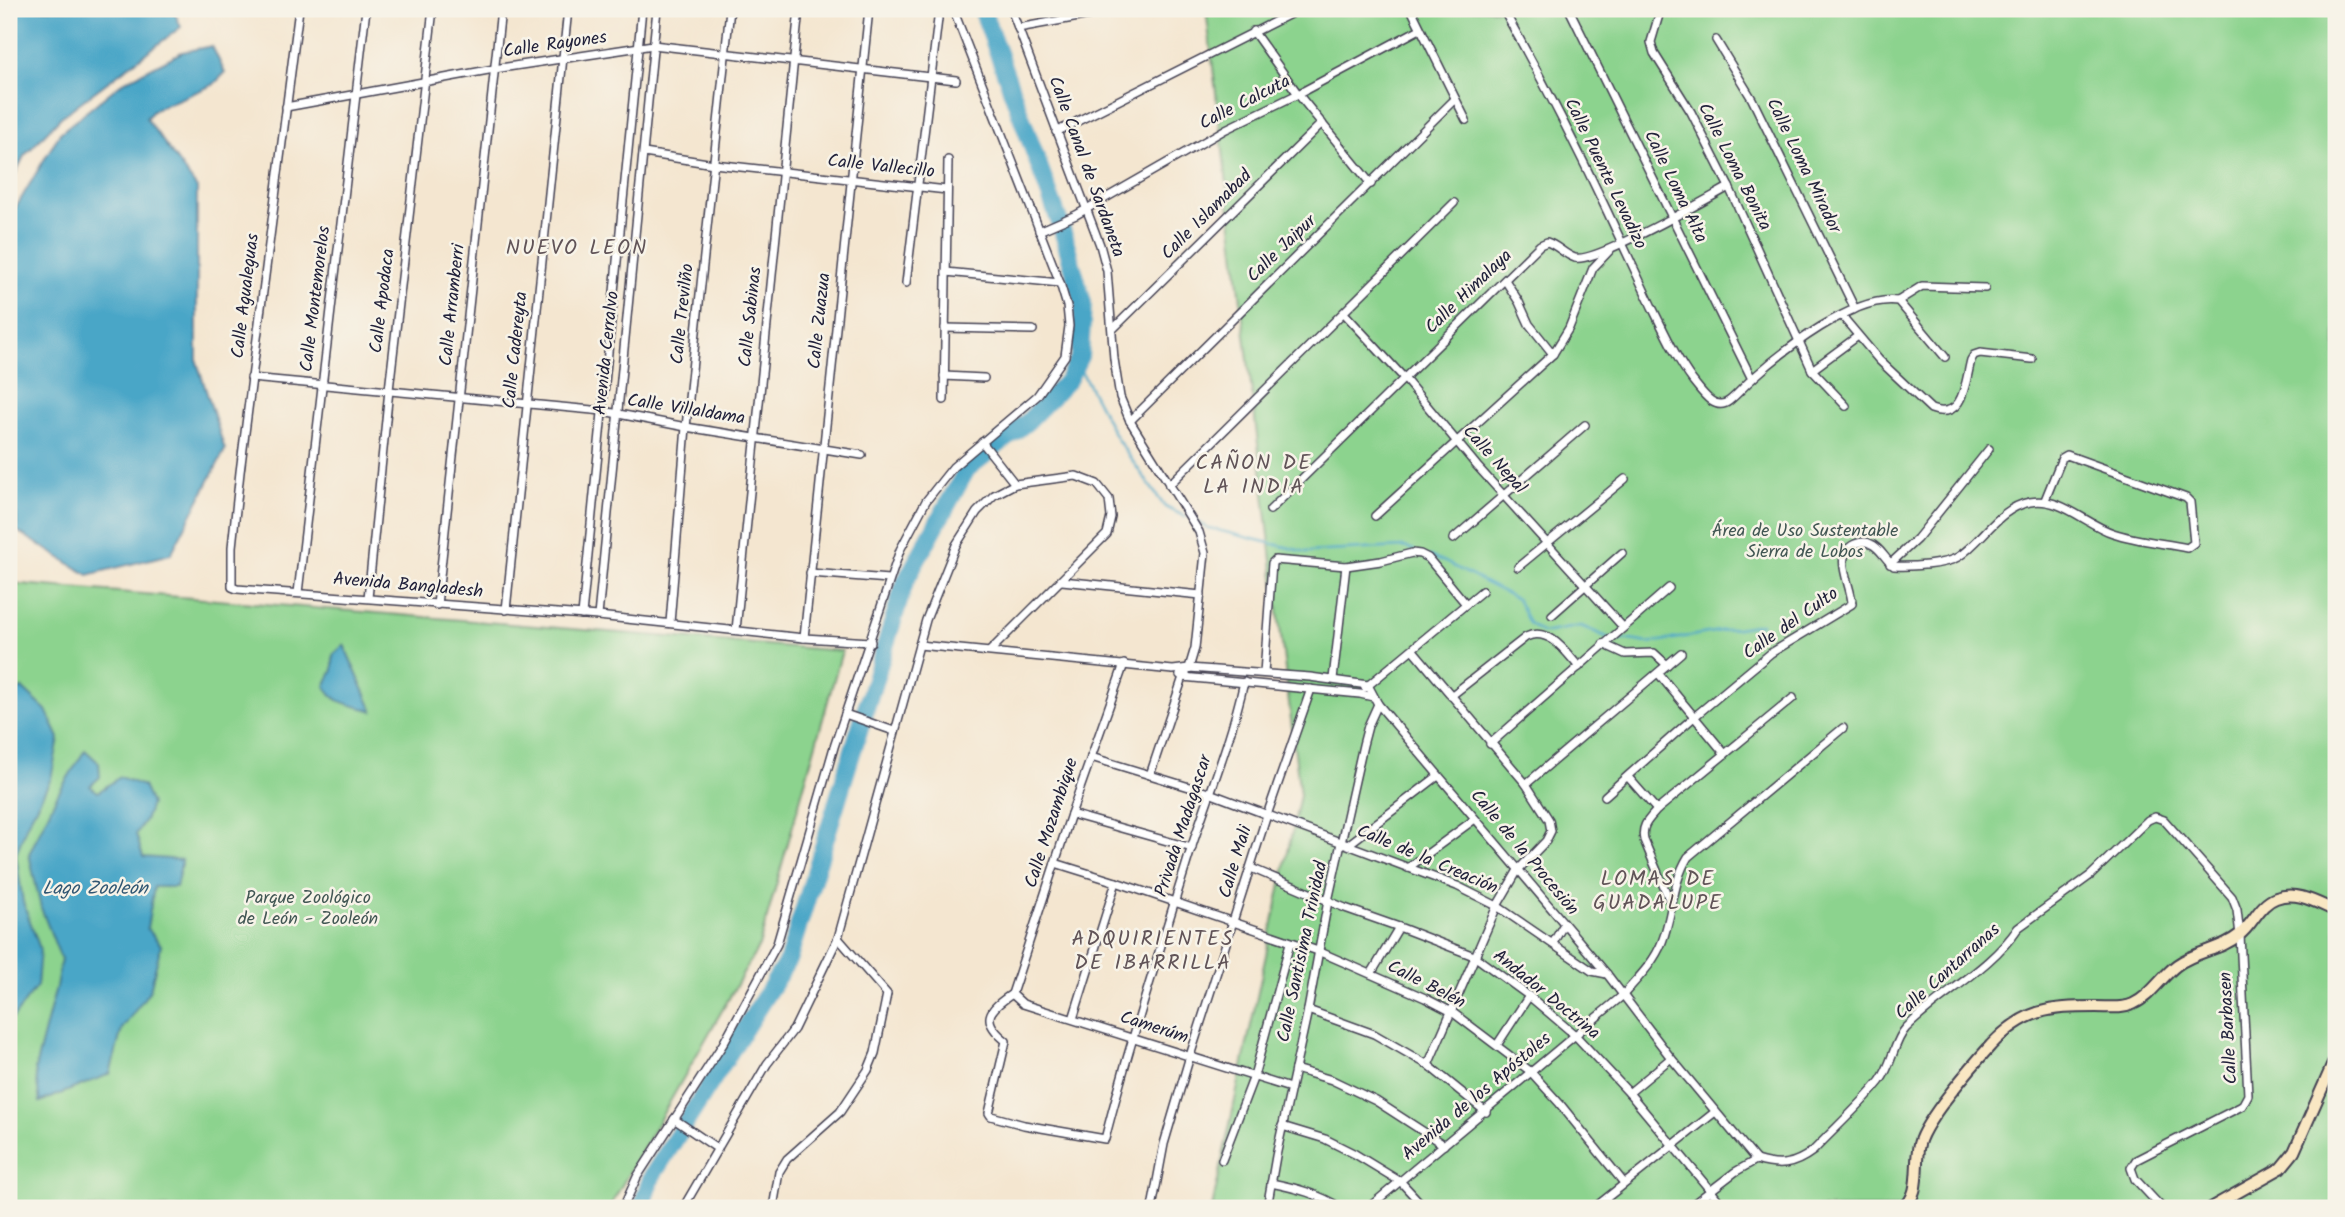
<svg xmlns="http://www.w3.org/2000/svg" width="2345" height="1217" font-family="Kalam,sans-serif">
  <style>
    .green { fill: #8cd38e; stroke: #577a64; stroke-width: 2 }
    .water { fill: #48a6c7; stroke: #356481; stroke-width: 2 }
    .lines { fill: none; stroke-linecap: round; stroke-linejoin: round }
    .stream { stroke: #48a6c7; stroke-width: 2.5 }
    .river { stroke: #48a6c7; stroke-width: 18 }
    .street-casing { stroke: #423f51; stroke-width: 10 }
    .secondary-casing { stroke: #423f51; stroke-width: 14 }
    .street { stroke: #fff; stroke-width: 7 }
    .secondary { stroke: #f9e7c3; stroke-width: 10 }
    .labels { text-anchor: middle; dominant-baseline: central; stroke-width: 5; stroke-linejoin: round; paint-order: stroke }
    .street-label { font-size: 18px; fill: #22223b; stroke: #f7f3e8 }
    .park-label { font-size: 18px; fill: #425754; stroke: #f7f3e8 }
    .water-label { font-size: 19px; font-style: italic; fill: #315773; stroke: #f7f3e8 }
    .quarter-label { font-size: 21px; letter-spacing: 2px; fill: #615458; stroke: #f7f3e8 }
  </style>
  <rect width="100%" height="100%" fill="#f7f3e8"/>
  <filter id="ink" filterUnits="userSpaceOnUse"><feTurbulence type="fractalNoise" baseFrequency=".0143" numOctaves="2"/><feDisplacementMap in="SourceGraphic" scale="14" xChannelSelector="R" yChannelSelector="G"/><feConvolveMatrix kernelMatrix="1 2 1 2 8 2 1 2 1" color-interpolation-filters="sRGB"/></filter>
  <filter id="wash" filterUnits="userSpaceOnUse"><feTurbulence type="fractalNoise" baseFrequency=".00686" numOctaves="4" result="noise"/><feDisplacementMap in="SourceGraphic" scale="28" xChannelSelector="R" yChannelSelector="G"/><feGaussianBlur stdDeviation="1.57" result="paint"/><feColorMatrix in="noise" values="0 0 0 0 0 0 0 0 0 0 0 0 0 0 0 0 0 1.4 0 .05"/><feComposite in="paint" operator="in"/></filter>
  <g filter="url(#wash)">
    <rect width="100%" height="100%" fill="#f4e6d0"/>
    <!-- green -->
    <g class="green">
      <polygon points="1206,9 2336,9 2336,1208 1212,1208 1300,795"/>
      <polygon points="9,583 842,651 759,946 609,1208 9,1208"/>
    </g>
    <!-- water -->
    <g class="water">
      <polygon points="9,9 173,9 181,27 61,117 24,156 9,187"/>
      <polygon points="212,46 225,73 213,85 155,109 146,118 197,188 197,362 225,450 171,554 88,575 17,531 9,370 9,219 60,133 123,82 182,52"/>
      <path d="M344 645 373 711C354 704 335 706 325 686L333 670V655Z"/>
      <polygon points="22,688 46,710 59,738 51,779 27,824 16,855 23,902 40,949 37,986 13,1018 9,1019 9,696"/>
      <polygon points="85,750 99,763 100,777 90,786 98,792 120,777 143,786 151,804 146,818 136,834 143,857 182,860 176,887 154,887 147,928 161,945 150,990 122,1029 110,1074 40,1102 35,1069 56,987 61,959 41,908 29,854 56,797"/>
    </g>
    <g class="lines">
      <!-- stream -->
      <g class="stream">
        <polyline points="1077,363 1117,439 1165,507 1186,517"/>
        <polyline points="1195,521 1209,528 1306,552 1404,547 1414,550"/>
        <polyline points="1430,556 1445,562 1517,599 1529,623 1542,633 1581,626 1609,638"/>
        <polyline points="1616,638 1649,643 1761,624"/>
      </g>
      <!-- river -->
      <polyline class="river" points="641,1208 652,1176 788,960 905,582 967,469 1027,422 1068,380 1080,356 1083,303 1061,226 982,9"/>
    </g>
  </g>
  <g filter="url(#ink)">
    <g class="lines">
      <!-- street casing -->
      <g class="street-casing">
        <g id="street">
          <polyline points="299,9 240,472 232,547 232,587 237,589 598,616 804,638 871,642"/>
          <polyline points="1011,9 1100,245 1107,271 1114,359 1120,397 1130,421 1199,532 1205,553 1195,648 1189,668 1183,677 1150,775"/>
          <polyline points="1411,9 1466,120"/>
          <path d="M1503 9C1540 75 1575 143 1607 211 1622 243 1637 275 1652 307 1665 333 1676 358 1693 381 1702 392 1715 412 1729 401 1738 394 1744 386 1752 379 1783 351 1855 294 1898 301L1945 357"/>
          <polyline points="1569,9 1752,379"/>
          <polyline points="1658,9 1659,15 1651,42 1654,53 1691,112 1729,187 1812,370 1846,406"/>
          <polyline points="1018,28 1123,9"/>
          <polyline points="1253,31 1298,94 1371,184"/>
          <polyline points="1716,40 1752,99 1855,309"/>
          <polyline points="286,107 494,69 653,45 956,80"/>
          <polyline points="1056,132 1300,9"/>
          <polyline points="644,153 714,164 947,190"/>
          <polyline points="1039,231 1076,215 1226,129 1298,94 1420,29"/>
          <polyline points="946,272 1060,283"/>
          <polyline points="1505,280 1519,302 1529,324 1553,354"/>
          <polyline points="906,283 938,19"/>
          <polyline points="1898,301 1922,286 1985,288"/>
          <polyline points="1344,313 1404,378 1477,466 1623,627"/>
          <path d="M1842 316 1879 360 1931 409C1964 421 1965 383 1971 360L1974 355 1980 353 2032 359"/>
          <polyline points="945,328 1033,330"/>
          <polyline points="1113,329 1322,123"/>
          <polyline points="1812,370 1858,336"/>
          <polyline points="944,376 984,378"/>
          <polyline points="251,378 603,411 686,427 862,455"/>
          <polyline points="944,400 948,160"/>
          <polyline points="1130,421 1455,99"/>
          <polyline points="982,442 1015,484"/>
          <polyline points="1169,485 1454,203"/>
          <path d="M1270 510 1540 245 1547 242C1557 245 1565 255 1575 258 1596 263 1705 200 1729 187"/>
          <polyline points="1375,516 1553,354 1569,328 1593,268 1610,250"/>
          <polyline points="1453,539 1585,425"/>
          <polyline points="1890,564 1917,539 1989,449"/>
          <polyline points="1518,567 1625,479"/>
          <polyline points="810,573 889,579"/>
          <polyline points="1062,581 1201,595"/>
          <polyline points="298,593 366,9"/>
          <polyline points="368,598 389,390 433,9"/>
          <polyline points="437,605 501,9"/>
          <polyline points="506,610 568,9"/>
          <polyline points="582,615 642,9"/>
          <polyline points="1552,615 1622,553"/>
          <polyline points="598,616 657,9"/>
          <polyline points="670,623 686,427 730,9"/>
          <polyline points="736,630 799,9"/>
          <polyline points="804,638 869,9"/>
          <polyline points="1603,644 1625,654 1654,653 1667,665"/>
          <polyline points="919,645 1173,670 1189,668 1310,677 1368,685 1378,704 1607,974 1671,1058 1756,1160"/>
          <polyline points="1413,650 1526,784 1549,820 1551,831 1546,841 1518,870 1497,906 1428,1065"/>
          <polyline points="1264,673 1272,563 1275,560 1346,566 1381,561 1412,553 1420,554 1428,558 1466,604"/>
          <polyline points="1658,673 1725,754"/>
          <polyline points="1180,675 1183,677 1360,694 1373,697"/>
          <polyline points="1333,679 1346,566"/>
          <polyline points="1365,688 1482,591"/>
          <path d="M1451 696 1526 637C1549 626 1566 652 1579 667"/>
          <polyline points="845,714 894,731"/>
          <polyline points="1490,744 1669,588"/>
          <polyline points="1091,757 1212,794 1457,886 1497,906 1592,971 1607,974"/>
          <polyline points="1628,777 1657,810"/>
          <polyline points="1526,784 1681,653"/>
          <path d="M1605 796 1694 717 1771 653 1852 604C1852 585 1831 555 1855 544 1860 542 1866 541 1871 544 1881 548 1885 560 1894 566 1910 567 1945 565 1958 557 1983 541 1998 508 2030 502 2061 496 2085 524 2113 533 2137 541 2163 543 2187 548L2194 543 2190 502 2186 498 2067 455 2062 458 2045 500"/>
          <polyline points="1071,814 1192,848"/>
          <polyline points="1349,844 1438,776"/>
          <polyline points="1055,863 1116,882 1318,951 1425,998 1452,1012 1530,1071 1560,1104 1624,1183"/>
          <polyline points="1251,868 1345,908 1399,927 1474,956 1529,996 1575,1035 1629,1093 1725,1208"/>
          <polyline points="1408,868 1475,819"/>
          <path d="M1671 904 1644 840C1641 826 1648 820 1657 810L1793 698"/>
          <polyline points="1553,943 1564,924"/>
          <polyline points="1371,974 1399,927"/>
          <path d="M1012 994C988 1010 980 1020 1006 1041L989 1113 991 1116 1024 1125 1105 1139C1130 1042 1161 946 1191 849 1209 794 1231 740 1244 682"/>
          <polyline points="1012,994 1071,814 1124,664"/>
          <polyline points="1012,994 1023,1004 1290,1088"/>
          <polyline points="1308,1010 1374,1034 1428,1065 1486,1112"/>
          <polyline points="1073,1019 1116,882"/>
          <polyline points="1497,1045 1529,996"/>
          <polyline points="1295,1069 1332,1080 1376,1101 1444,1145"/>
          <polyline points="1629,1093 1671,1058"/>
          <polyline points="674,1119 718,1149"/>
          <polyline points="1282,1126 1325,1139 1355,1154 1401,1182 1425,1208"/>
          <polyline points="1222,1160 1254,1076 1290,943"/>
          <path d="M1271 1183C1296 1188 1319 1194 1341 1208"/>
          <polyline points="623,1208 637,1177 723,1044 777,944 834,747 900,550 926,501 953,467 1037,396 1065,356 1069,326 1067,306 1060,283 953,9"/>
          <polyline points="683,1208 767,1064 794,1029 838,938"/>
          <polyline points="773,1208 779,1172 787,1159 840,1112 868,1070 875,1053 887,994 838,938 926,620 956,545 977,512 994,495 1015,484 1076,476 1097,484 1109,499 1111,517 1107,534 990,651"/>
          <polyline points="1152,1208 1164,1144 1190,1056 1267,815 1311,689"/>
          <polyline points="1267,1208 1276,1156 1308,1010 1328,901 1363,745 1368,726 1378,704"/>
          <path d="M1368 1208 1622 996C1637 979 1654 963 1662 942 1673 914 1672 883 1688 857L1843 728"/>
          <polyline points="1594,1208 1715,1112"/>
          <path d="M1688 1208 1735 1172 1756 1160C1779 1167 1793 1166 1813 1151 1835 1128 1860 1106 1880 1081 1892 1065 1894 1041 1906 1028 1941 993 1990 970 2018 928L2091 875 2148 820 2155 817 2164 820 2232 897 2237 910 2240 935 2248 1095 2242 1106 2136 1160 2131 1168 2135 1179 2162 1208"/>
        </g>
      </g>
      <!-- secondary casing -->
      <g class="secondary-casing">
        <g id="secondary">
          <path d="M1902 1208C1922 1197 1914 1163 1919 1144 1925 1120 1973 1065 1991 1045 2025 1009 2049 1007 2096 1007 2109 1007 2122 1009 2133 1004 2151 996 2162 976 2177 965 2196 951 2221 950 2239 935 2253 925 2259 904 2276 898 2297 890 2317 903 2336 911"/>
          <polyline points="2210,1208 2281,1168 2294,1152 2336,1057"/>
        </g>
      </g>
      <!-- street -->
      <use href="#street" class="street"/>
      <!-- secondary -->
      <use href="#secondary" class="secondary"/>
    </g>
  </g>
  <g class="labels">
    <!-- street labels -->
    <g class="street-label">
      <text transform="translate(555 45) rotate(-8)">Calle Rayones</text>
      <text transform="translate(1245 103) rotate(-27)">Calle Calcuta</text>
      <text transform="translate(1803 166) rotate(64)">Calle Loma Mirador</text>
      <text transform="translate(881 167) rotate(6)">Calle Vallecillo</text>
      <text transform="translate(1086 167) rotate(70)">Calle Canal de Sardaneta</text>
      <text transform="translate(1734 167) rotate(63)">Calle Loma Bonita</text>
      <text transform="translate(1605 174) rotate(64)">Calle Puente Levadizo</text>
      <text transform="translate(1675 187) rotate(64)">Calle Loma Alta</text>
      <text transform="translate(1207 215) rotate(-45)">Calle Islamabad</text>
      <text transform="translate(1282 249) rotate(-44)">Calle Jaipur</text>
      <text transform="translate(1469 292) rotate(-44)">Calle Himalaya</text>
      <text transform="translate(246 296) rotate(-83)">Calle Agualeguas</text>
      <text transform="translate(316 299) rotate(-83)">Calle Montemorelos</text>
      <text transform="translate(383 301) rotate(-83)">Calle Apodaca</text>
      <text transform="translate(453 305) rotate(-84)">Calle Arramberri</text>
      <text transform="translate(683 314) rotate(-84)">Calle Trevilño</text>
      <text transform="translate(751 317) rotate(-84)">Calle Sabinas</text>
      <text transform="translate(820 321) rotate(-84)">Calle Zuazua</text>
      <text transform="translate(516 350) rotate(-84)">Calle Cadereyta</text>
      <text transform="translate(607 353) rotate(-84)">Avenida Cerralvo</text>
      <text transform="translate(686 410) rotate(9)">Calle Villaldama</text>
      <text transform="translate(1494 460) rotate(48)">Calle Nepal</text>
      <text transform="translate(408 586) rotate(5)">Avenida Bangladesh</text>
      <text transform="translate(1791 624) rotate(-35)">Calle del Culto</text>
      <text transform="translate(1052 823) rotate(-72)">Calle Mozambique</text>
      <text transform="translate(1184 826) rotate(-72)">Privada Madagascar</text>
      <text transform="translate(1524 853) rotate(50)">Calle de la Procesión</text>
      <text transform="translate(1427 860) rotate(23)">Calle de la Creación</text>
      <text transform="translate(1236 862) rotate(-73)">Calle Mali</text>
      <text transform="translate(1303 952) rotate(-78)">Calle Santisima Trinidad</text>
      <text transform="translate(1948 972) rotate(-42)">Calle Cantarranas</text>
      <text transform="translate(1426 985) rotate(27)">Calle Belén</text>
      <text transform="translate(1546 995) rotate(39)">Andador Doctrina</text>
      <text transform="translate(1154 1028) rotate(18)">Camerúm</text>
      <text transform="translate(2229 1028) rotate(-93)">Calle Barbasen</text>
      <text transform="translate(1477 1097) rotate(-40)">Avenida de los Apóstoles</text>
    </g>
    <!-- park labels -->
    <g class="park-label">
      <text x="1805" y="531">Área de Uso Sustentable<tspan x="1805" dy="21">Sierra de Lobos</tspan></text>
      <text x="308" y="898">Parque Zoológico<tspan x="308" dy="21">de León - Zooleón</tspan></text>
    </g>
    <!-- water labels -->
    <g class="water-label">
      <text x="95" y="889">Lago Zooleón</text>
    </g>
    <!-- quarter labels -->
    <g class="quarter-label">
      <text x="577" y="248">NUEVO LEON</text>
      <text x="1254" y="463">CAÑON DE<tspan x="1254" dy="24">LA INDIA</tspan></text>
      <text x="1658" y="879">LOMAS DE<tspan x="1658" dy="24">GUADALUPE</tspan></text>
      <text x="1153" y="939">ADQUIRIENTES<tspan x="1153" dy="24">DE IBARRILLA</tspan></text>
    </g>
  </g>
  <!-- margin -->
  <rect width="2345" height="1217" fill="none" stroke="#f7f3e8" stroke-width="35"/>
</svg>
